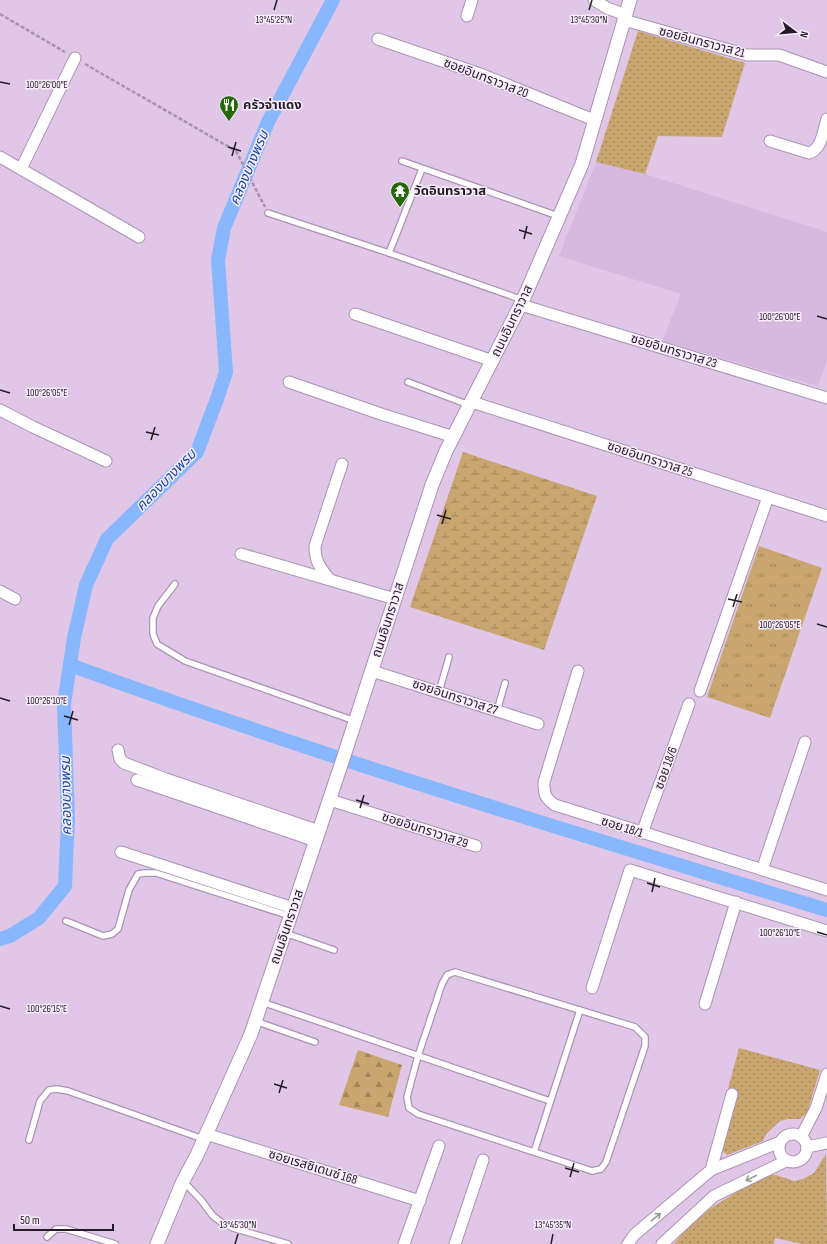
<svg xmlns="http://www.w3.org/2000/svg" width="827" height="1244" font-family="'Sofia Sans Condensed','Noto Sans Thai',sans-serif">
  <style>
    .built { fill: #d7b8df }
    .grass { fill: url(#grass-tufts) }
    .forest { fill: url(#forest-firs) }
    .wetland { fill: url(#wetland-marsh) }
    .garden { fill: url(#garden-dots) }
    .lines { fill: none; stroke-linecap: round; stroke-linejoin: round }
    .canal { stroke: #88b7fe; stroke-width: 14 }
    .service-casing { stroke: #ab93b2; stroke-width: 8 }
    .minor-casing { stroke: #ab93b2; stroke-width: 13 }
    .tertiary-casing { stroke: #ab93b2; stroke-width: 15 }
    .path { stroke: #a893ad; stroke-width: 2.5; stroke-dasharray: 4 2; stroke-linecap: butt }
    .service { stroke: #fff; stroke-width: 5.5 }
    .minor { stroke: #fff; stroke-width: 11 }
    .tertiary { stroke: #fff; stroke-width: 13 }
    .oneway { stroke: #9c989e }
    .ticks { fill: none; stroke: #241b27; stroke-width: 1.5 }
    .labels { text-anchor: middle; dominant-baseline: central; stroke-width: 3; stroke-linejoin: round; paint-order: stroke }
    .street-label { font-size: 13px; fill: #241b27; stroke: #f9ecfd }
    .poi-label { font-size: 13px; font-weight: bold; fill: #241b27; stroke: #f9ecfd; text-anchor: start }
    .water-label { font-size: 14px; font-style: italic; fill: #114a9b; stroke: #f9ecfd }
    .ticks-label { font-size: 10px; text-anchor: middle; fill: #241b27; stroke: #f9ecfd; stroke-width: 3; stroke-linejoin: round; paint-order: stroke }
  </style>
  <defs>
    <pattern id="grass-tufts" width="24" height="20" patternUnits="userSpaceOnUse"><rect width="24" height="20" fill="#c9a66f"/><path d="M3 7l-1-3M5 7V3M7 7l1-3M15 17l-1-3M17 17v-4M19 17l1-3" fill="none" stroke="#a3865b"/></pattern>
    <pattern id="forest-firs" width="22" height="20" patternUnits="userSpaceOnUse"><rect width="22" height="20" fill="#c9a66f"/><path d="M5 1l3.5 6h-7zM16 11l3.5 6h-7z" fill="#a3865b"/></pattern>
    <pattern id="wetland-marsh" width="20" height="14" patternUnits="userSpaceOnUse"><rect width="20" height="14" fill="#c9a66f"/><path d="M1 5h8M5 5V1M11 12h8M15 12V8" fill="none" stroke="#a3865b"/></pattern>
    <pattern id="garden-dots" width="8" height="8" patternUnits="userSpaceOnUse"><rect width="8" height="8" fill="#c9a66f"/><path d="M2 2h.1M6 6h.1" fill="none" stroke="#a3865b" stroke-width="1.8" stroke-linecap="round"/></pattern>
  </defs>
  <rect width="100%" height="100%" fill="#e0c6e7"/>
  <!-- built -->
  <polygon class="built" points="596,162 645,174 827,232 827,361 818,386 662,341 681,294 559,256"/>
  <!-- grass -->
  <polygon class="grass" points="759,546 822,568 770,718 707,697"/>
  <!-- forest -->
  <polygon class="forest" points="358,1050 402,1065 388,1117 339,1105"/>
  <!-- wetland -->
  <polygon class="wetland" points="463,452 597,496 544,650 410,607"/>
  <!-- garden -->
  <g class="garden">
    <polygon points="638,31 745,63 722,137 658,136 645,174 596,162"/>
    <polygon points="739,1048 820,1070 807,1113 800,1119 788,1119 780,1121 766,1134 763,1141 727,1155 722,1150 738,1094 728,1089"/>
    <polygon points="826,1154 827,1244 802,1244 775,1238 774,1244 674,1244 695,1218 743,1188 769,1175 776,1175 794,1181 803,1179 814,1173"/>
  </g>
  <g class="lines">
    <!-- canal -->
    <g class="canal">
      <path d="M70 665C319 756 574 833 827 910"/>
      <polyline points="0,939 10,936 39,918 65,886 68,819 64,704 74,638 86,585 107,539 197,452 217,399 226,372 218,260 224,228 268,122 333,0"/>
    </g>
    <!-- service casing -->
    <g class="service-casing">
      <g id="service">
        <polyline points="402,161 558,216"/>
        <polyline points="268,213 389,253 523,300"/>
        <polyline points="389,253 422,169"/>
        <polyline points="408,382 469,405"/>
        <polyline points="175,584 158,606 153,618 153,634 157,644 185,661 355,721"/>
        <polyline points="439,692 449,657"/>
        <polyline points="497,711 505,683"/>
        <polyline points="66,921 103,936 112,934 118,929 129,890 138,874 145,873 156,873 290,916"/>
        <polyline points="285,933 334,950"/>
        <polygon points="455,972 635,1027 645,1037 645,1046 606,1162 601,1169 592,1171 418,1114 409,1108 407,1097 418,1056 442,984 447,975"/>
        <polyline points="262,1002 550,1101"/>
        <polyline points="255,1021 315,1042"/>
        <polyline points="29,1140 40,1101 49,1090 57,1089 68,1091 203,1139"/>
        <polyline points="534,1152 580,1010"/>
        <polyline points="184,1182 201,1200 213,1216 221,1222 233,1228 288,1244"/>
        <polyline points="47,1237 56,1229 66,1229 115,1244"/>
      </g>
    </g>
    <!-- minor casing -->
    <g class="minor-casing">
      <g id="minor">
        <polyline points="594,0 607,8 626,15"/>
        <polyline points="467,16 472,0"/>
        <polyline points="624,20 747,55 779,55 827,72"/>
        <polyline points="378,39 483,75 594,120"/>
        <path d="M770 141 809 153C822 149 823 131 827 119"/>
        <polyline points="0,157 139,237"/>
        <polyline points="21,169 75,58"/>
        <polyline points="521,305 827,398"/>
        <polyline points="355,314 493,361"/>
        <polyline points="289,382 378,413 454,437"/>
        <polyline points="472,402 827,516"/>
        <polyline points="0,410 33,427 106,461"/>
        <polyline points="241,554 395,599"/>
        <path d="M329 579C320 567 315 562 315 546L342 464"/>
        <polyline points="0,591 15,599"/>
        <polyline points="372,671 538,724"/>
        <path d="M578 671 544 782C544 795 545 798 555 805L827 890"/>
        <polyline points="700,691 768,497"/>
        <polyline points="118,750 120,759 124,763 166,779 319,831"/>
        <polyline points="137,780 316,841"/>
        <polyline points="330,800 476,846"/>
        <polyline points="642,833 689,704"/>
        <polyline points="121,852 293,908"/>
        <polyline points="762,870 805,742"/>
        <polyline points="592,988 630,870 827,931"/>
        <polyline points="705,1004 736,902"/>
        <circle cx="793" cy="1148" r="14"/>
        <polyline points="206,1134 420,1201"/>
        <polyline points="801,1137 816,1108 827,1074"/>
        <polyline points="807,1147 827,1143"/>
        <polyline points="711,1170 732,1094"/>
        <polyline points="404,1244 439,1146"/>
        <polyline points="455,1244 483,1160"/>
        <polyline points="628,1244 634,1235 711,1170 780,1142"/>
        <polyline points="662,1244 714,1196 786,1161"/>
      </g>
    </g>
    <!-- tertiary casing -->
    <g class="tertiary-casing">
      <polyline id="tertiary" points="157,1244 183,1181 197,1155 251,1034 341,765 432,485 446,451 523,300 582,164 630,0"/>
    </g>
    <!-- path -->
    <g class="path">
      <polyline points="0,14 65,52"/>
      <polyline points="85,64 236,151 265,207"/>
    </g>
    <!-- service -->
    <use href="#service" class="service"/>
    <!-- minor -->
    <use href="#minor" class="minor"/>
    <!-- tertiary -->
    <use href="#tertiary" class="tertiary"/>
  </g>
  <!-- one-way arrows -->
  <defs><path id="oneway-shaft" d="M-6 0H5M1.5-3L5.5 0L1.5 3" fill="none" stroke-width="1.6" stroke-linecap="round" stroke-linejoin="round"/></defs>
  <g class="oneway">
    <use href="#oneway-shaft" transform="translate(751 1178) rotate(154)"/>
    <use href="#oneway-shaft" transform="translate(656 1217) rotate(-40)"/>
  </g>
  <!-- ticks -->
  <path class="ticks" d="M274 10 277 0M589 10 592 0M0 82 10 84M228 147 241 151M232 156 236 142M519 230 532 234M524 239 527 226M817 316 827 319M0 390 10 393M146 432 159 435M151 440 155 427M437 515 451 519M442 524 446 510M728 599 742 602M733 607 737 594M817 624 827 627M0 698 10 701M64 716 78 720M69 725 73 711M356 800 369 804M360 808 364 795M647 883 660 887M652 892 655 878M817 932 827 935M0 1006 10 1009M274 1084 287 1088M279 1093 283 1080M565 1168 579 1172M570 1177 574 1163M235 1244 238 1234M551 1244 553 1234"/>
  <!-- icons -->
  <defs>
    <g id="restaurant-pin" transform="scale(1)"><path d="M0 17L-7.5 6A9.5 9.5 0 1 1 7.5 6Z" fill="#236800" stroke="#f9ecfd"/><path d="M-5-6h1v4h1v-4h1v4h1v-4h1v5L-1.5 .5V6h-2V.5L-5-1ZM5-6V6H3V1.5H1.5Q1.5-4 5-6Z" fill="#fff"/></g>
    <g id="temple-pin" transform="scale(1)"><path d="M0 17L-7.5 6A9.5 9.5 0 1 1 7.5 6Z" fill="#236800" stroke="#f9ecfd"/><path d="M0-6L5-2H3V0L6.5 2.5H4V6H1.5V3h-3V6H-4V2.5H-6.5L-3 0V-2H-5Z" fill="#fff"/></g>
  </defs>
  <g fill-rule="evenodd">
    <use href="#restaurant-pin" x="229" y="105"/>
    <use href="#temple-pin" x="400" y="191"/>
  </g>
  <g class="labels">
    <!-- street labels -->
    <g class="street-label">
      <text transform="translate(702 42) rotate(15)">ซอยอินทราวาส 21</text>
      <text transform="translate(486 78) rotate(21)">ซอยอินทราวาส 20</text>
      <text transform="translate(512 321) rotate(-64)">ถนนอินทราวาส</text>
      <text transform="translate(674 351) rotate(17)">ซอยอินทราวาส 23</text>
      <text transform="translate(650 459) rotate(18)">ซอยอินทราวาส 25</text>
      <text transform="translate(388 620) rotate(-72)">ถนนอินทราวาส</text>
      <text transform="translate(455 697) rotate(18)">ซอยอินทราวาส 27</text>
      <text transform="translate(666 768) rotate(-70)">ซอย 18/6</text>
      <text transform="translate(622 827) rotate(18)">ซอย 18/1</text>
      <text transform="translate(425 830) rotate(18)">ซอยอินทราวาส 29</text>
      <text transform="translate(287 927) rotate(-71)">ถนนอินทราวาส</text>
      <text transform="translate(313 1167) rotate(17)">ซอยเรสซิเดนซ์ 168</text>
    </g>
    <!-- poi labels -->
    <g class="poi-label">
      <text x="243" y="105">ครัวจ่าแดง</text>
      <text x="414" y="191">วัดอินทราวาส</text>
    </g>
    <!-- water labels -->
    <g class="water-label">
      <text transform="translate(249 168) rotate(-67)">คลองบางพรม</text>
      <text transform="translate(166 480) rotate(-46)">คลองบางพรม</text>
      <text transform="translate(66 796) rotate(-91)">คลองบางพรม</text>
    </g>
  </g>
  <g class="ticks-label">
    <text x="274" y="23">13°45'25"N</text>
    <text x="589" y="23">13°45'30"N</text>
    <text x="47" y="88">100°26'00"E</text>
    <text x="780" y="320">100°26'00"E</text>
    <text x="47" y="396">100°26'05"E</text>
    <text x="780" y="628">100°26'05"E</text>
    <text x="47" y="704">100°26'10"E</text>
    <text x="780" y="936">100°26'10"E</text>
    <text x="47" y="1012">100°26'15"E</text>
    <text x="238" y="1228">13°45'30"N</text>
    <text x="553" y="1228">13°45'35"N</text>
  </g>
  <!-- north arrow -->
  <g transform="translate(795 32) rotate(106)" stroke="#f9ecfd" stroke-width="3" paint-order="stroke">
  <path d="M0-3L7 15L0 10L-7 15Z" fill="#241b27"/>
  <text y="-6" font-size="11" font-weight="bold" text-anchor="middle" fill="#241b27">N</text>
  </g>
  <!-- scale -->
  <path d="M14 1224v6h99v-6" fill="none" stroke="#241b27" stroke-width="2"/>
  <text x="20" y="1224" font-size="12" fill="#241b27" stroke="#f9ecfd" stroke-width="3" paint-order="stroke">50 m</text>
</svg>
